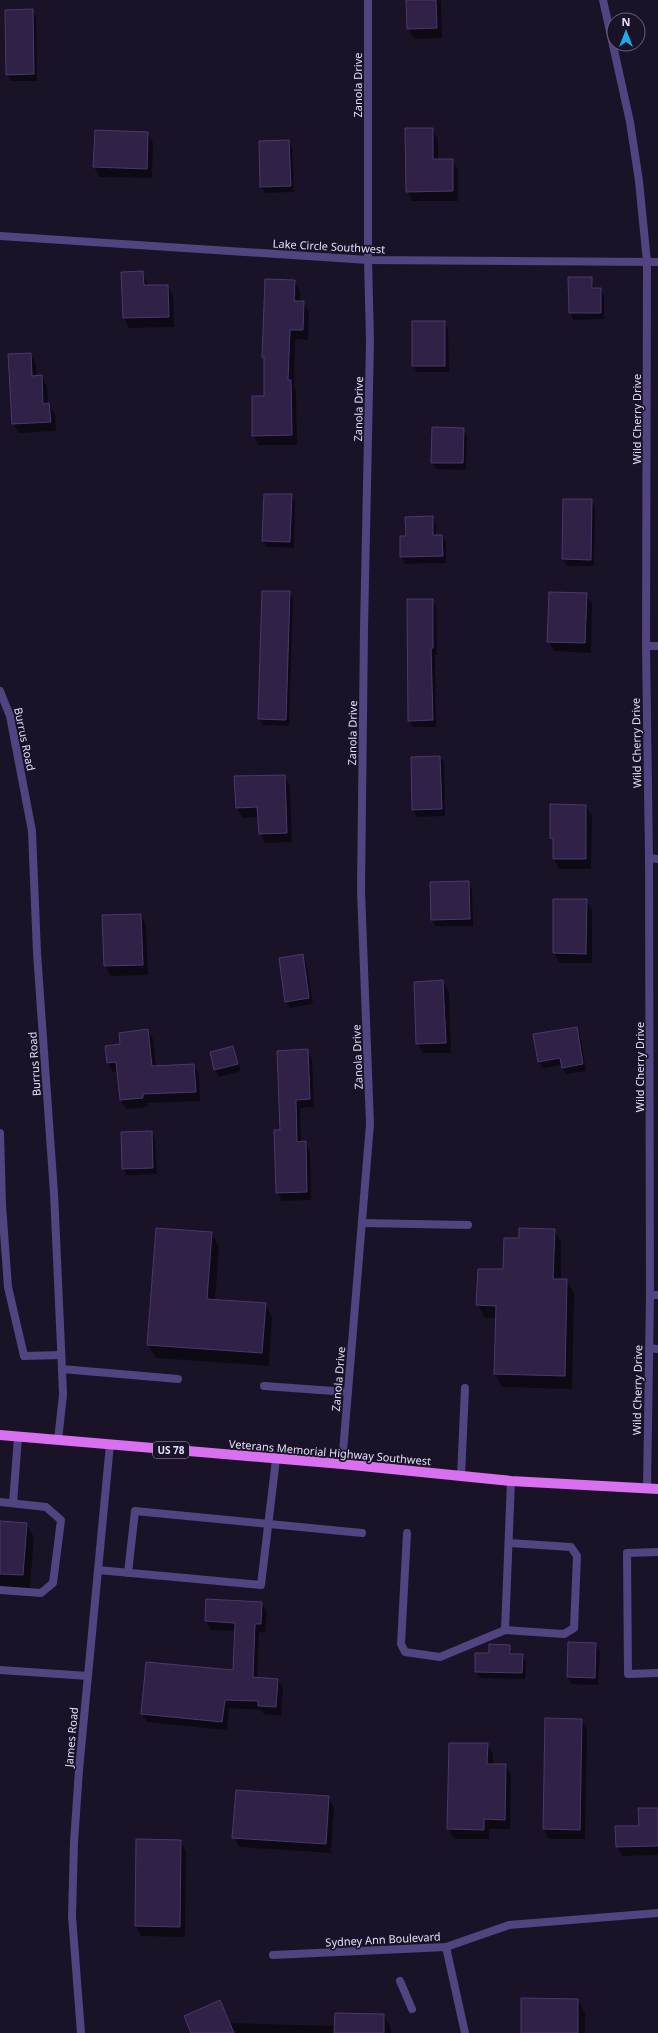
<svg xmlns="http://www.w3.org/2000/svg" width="658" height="2033" font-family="'Noto Sans',sans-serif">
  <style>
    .shadow { fill: #0007; fill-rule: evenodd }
    .building { fill: #302146; stroke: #4c366f }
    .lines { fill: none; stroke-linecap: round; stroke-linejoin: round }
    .service { stroke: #524381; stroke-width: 8 }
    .minor { stroke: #524381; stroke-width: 8 }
    .tertiary { stroke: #524381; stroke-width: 8 }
    .primary { stroke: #d870ef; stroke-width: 10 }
    .labels { text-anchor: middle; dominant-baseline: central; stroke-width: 3.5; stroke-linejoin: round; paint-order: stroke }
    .shield { fill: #1a1327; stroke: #a9a0bb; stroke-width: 1 }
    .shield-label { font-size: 10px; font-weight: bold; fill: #e6ddfb }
    .street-label { font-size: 11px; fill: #e6ddfb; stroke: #1a1327 }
  </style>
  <rect width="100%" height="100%" fill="#1a1327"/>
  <!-- shadow -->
  <g class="shadow">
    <polygon points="407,0 441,0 442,38 414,39 408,29"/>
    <polygon points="32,10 36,17 37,81 11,81 7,75"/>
    <polygon points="432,129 438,139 438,160 452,160 458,170 458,201 412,201 407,191"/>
    <polygon points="147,133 153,143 152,178 100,177 94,167"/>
    <polygon points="288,141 292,148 294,192 265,193 261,187"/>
    <polygon points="142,272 148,286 168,286 173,296 174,327 129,328 124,318 122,273"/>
    <polygon points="569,278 591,278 595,289 600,289 604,295 604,319 574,320 570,313"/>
    <path d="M266 281H294L300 291V302H303L309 312 308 340 295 339 294 386 296 391 297 445H259L253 435 265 397V360L263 357ZM294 290H296L295 306H293Z"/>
    <polygon points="444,322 448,328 449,372 417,372 413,366"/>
    <polygon points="31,354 36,364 37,377 41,376 47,386 48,404 55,414 56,431 19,433 13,423"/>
    <polygon points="463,429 467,436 466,470 436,469 432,462"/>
    <polygon points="291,495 295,502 294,548 267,547 263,541"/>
    <polygon points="564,500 591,500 595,507 594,566 567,566 563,559"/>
    <polygon points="432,517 436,524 436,536 442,536 446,542 446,563 405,564 401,557 401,537 407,537"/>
    <polygon points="289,592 293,599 289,726 263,725 259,719"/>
    <polygon points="586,594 592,604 591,653 554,651 548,641"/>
    <polygon points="433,600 436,607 437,655 435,655 436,727 413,727 410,721"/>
    <polygon points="440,757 444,763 445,816 417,817 413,810"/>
    <polygon points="284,776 290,786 292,842 265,843 260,833 259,817 243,818 237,808"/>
    <polygon points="586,806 592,816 591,869 559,869 554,859 554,844 551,838"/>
    <polygon points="468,882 472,889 473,926 436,926 432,920"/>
    <polygon points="554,900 586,900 592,910 592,963 560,963 554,953"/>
    <polygon points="141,915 146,925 148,975 111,976 105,966"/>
    <polygon points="302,955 306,962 313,1004 290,1008 286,1001"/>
    <polygon points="443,982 449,992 451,1053 423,1053 417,1043"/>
    <polygon points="576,1028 580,1035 586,1071 566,1074 562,1065 543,1068 539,1062"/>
    <polygon points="148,1031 153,1039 156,1067 194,1065 199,1074 200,1101 147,1103 148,1107 126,1109 121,1100 118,1071 113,1072 108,1063 106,1047 121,1045"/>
    <polygon points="233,1047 241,1071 219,1077 215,1070 211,1053"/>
    <polygon points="307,1050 312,1059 314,1107 300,1108 301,1143 305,1142 310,1151 311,1200 282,1201 277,1192 281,1130"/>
    <polygon points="152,1132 155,1138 157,1174 127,1175 123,1168"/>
    <polygon points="554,1230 561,1242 561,1280 567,1280 574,1293 572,1389 502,1387 495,1374 496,1318 485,1318 478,1305 479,1270 504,1270 520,1239"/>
    <polygon points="211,1233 219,1246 215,1301 265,1304 272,1317 269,1366 156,1358 148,1345"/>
    <polygon points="0,1522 26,1524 34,1537 30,1588 0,1586"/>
    <polygon points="207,1600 262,1603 267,1612 265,1633 259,1632 257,1679 278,1680 283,1688 281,1716 264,1714 261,1710 229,1708 227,1730 147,1722 142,1714 234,1671 235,1631 211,1630 206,1621"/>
    <polygon points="569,1643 596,1644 600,1651 598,1685 571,1684 568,1677"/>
    <polygon points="509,1646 513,1655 522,1655 526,1662 525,1679 480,1678 476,1672 490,1654"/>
    <polygon points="582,1720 587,1730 585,1839 549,1839 544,1829"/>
    <polygon points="449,1744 487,1744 493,1754 493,1765 506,1765 511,1775 510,1829 489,1829 489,1839 454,1839 448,1829"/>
    <polygon points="328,1797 334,1807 331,1853 239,1847 234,1837"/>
    <polygon points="658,1809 658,1855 622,1856 617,1846"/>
    <polygon points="180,1841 186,1851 185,1937 141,1936 136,1926"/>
    <polygon points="578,2000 585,2013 585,2033 522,2033"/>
    <polygon points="220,2001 231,2023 336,2026 384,2015 391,2028 391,2033 192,2033"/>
  </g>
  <!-- building -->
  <g class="building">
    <polygon points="406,0 436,0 437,28 407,29"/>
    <polygon points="33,9 34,74 6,75 5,10"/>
    <polygon points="405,128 433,128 433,159 453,159 453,191 406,192"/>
    <polygon points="95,130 148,132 147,169 93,167"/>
    <polygon points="289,140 291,186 260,187 259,141"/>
    <polygon points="143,271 144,285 168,285 169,317 123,318 121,272"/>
    <polygon points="568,277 592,277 592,288 601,288 601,313 569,313"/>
    <polygon points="265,279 295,280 294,301 304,301 303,330 290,330 288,380 291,380 292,435 252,436 252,396 264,396 264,357 262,357"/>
    <rect x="412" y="321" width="33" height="45"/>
    <polygon points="31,353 32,376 42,375 43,404 49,403 51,422 12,424 8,354"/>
    <polygon points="432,427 464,428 463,463 431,463"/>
    <polygon points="264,494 292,494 290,542 262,541"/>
    <polygon points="563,499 592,499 591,560 562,559"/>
    <polygon points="433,516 433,535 442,535 443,556 400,557 400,536 406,536 405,517"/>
    <polygon points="262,591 290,591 286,720 258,719"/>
    <polygon points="549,592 587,593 585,643 547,642"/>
    <polygon points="407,599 433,599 433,648 431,648 433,720 408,721"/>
    <polygon points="440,756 442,809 412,810 411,757"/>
    <polygon points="285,775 287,833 259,834 257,807 236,808 234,776"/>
    <polygon points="550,804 586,805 586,859 553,859 553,839 550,838"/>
    <polygon points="469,881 470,919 431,920 430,882"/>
    <polygon points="553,899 587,899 586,954 553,953"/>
    <polygon points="141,914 143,965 104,966 102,915"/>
    <polygon points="303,954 309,998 285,1002 279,958"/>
    <polygon points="443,980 446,1043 416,1044 414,982"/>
    <polygon points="577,1027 583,1064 562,1068 560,1058 538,1062 533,1034"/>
    <polygon points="148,1029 152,1066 194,1064 196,1092 143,1094 143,1098 120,1100 116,1062 107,1063 105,1046 120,1044 119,1033"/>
    <polygon points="233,1046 238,1064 214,1070 210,1052"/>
    <polygon points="308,1049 310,1099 296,1100 297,1142 306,1141 307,1192 276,1193 274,1130 280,1130 277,1051"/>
    <polygon points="152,1131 153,1168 122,1169 121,1132"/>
    <polygon points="156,1228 212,1232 207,1299 266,1303 262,1353 147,1345"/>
    <polygon points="519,1228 555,1229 553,1279 567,1279 565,1376 494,1374 496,1306 476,1305 478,1269 503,1269 504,1238 519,1238"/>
    <polygon points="0,1521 27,1523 23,1575 0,1574"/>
    <polygon points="206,1599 262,1602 261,1624 255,1624 253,1677 278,1679 276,1707 258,1706 258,1701 225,1700 222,1722 141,1714 146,1662 233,1670 235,1623 205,1621"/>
    <polygon points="568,1642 596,1643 595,1678 567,1677"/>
    <polygon points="489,1644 510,1645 510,1654 523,1654 522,1673 475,1672 475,1653 489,1653"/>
    <polygon points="545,1718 582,1719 580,1830 543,1829"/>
    <polygon points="449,1743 488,1743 487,1764 506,1764 505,1820 484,1819 484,1830 447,1829"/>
    <polygon points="236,1790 329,1796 326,1844 232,1838"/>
    <polygon points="638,1808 658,1808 658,1846 616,1847 615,1826 639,1826"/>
    <polygon points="136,1839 181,1840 180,1927 135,1926"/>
    <polygon points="521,1998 578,1999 578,2033 521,2033"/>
    <polygon points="220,2000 234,2033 191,2033 184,2016"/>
    <polygon points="335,2013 384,2014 384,2033 334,2033"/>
  </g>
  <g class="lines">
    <!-- service -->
    <g class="service">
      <polyline points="649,858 658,859"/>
      <polyline points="0,1133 2,1205 8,1287 24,1356 61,1355"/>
      <polyline points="362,1223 468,1225"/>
      <polyline points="650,1295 658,1295"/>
      <polyline points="649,1348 658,1349"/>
      <polyline points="62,1369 178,1379"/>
      <polyline points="264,1386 348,1392"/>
      <polyline points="461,1476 465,1388"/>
      <polyline points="0,1502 46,1507 61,1520 53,1583 41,1593 0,1590"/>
      <polyline points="13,1503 18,1437"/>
      <polyline points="407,1533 401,1644 405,1652 440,1657 505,1630 511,1481"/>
      <polyline points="658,1552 627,1553 628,1674 658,1673"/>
      <polyline points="98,1570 261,1585 276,1459"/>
      <polyline points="128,1573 135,1511 362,1533"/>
      <polyline points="505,1630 564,1634 574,1628 577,1556 571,1547 509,1543"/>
      <polyline points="0,1670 88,1676"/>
      <polyline points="400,1981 412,2009"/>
    </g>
    <!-- minor -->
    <g class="minor">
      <polyline points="603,0 630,122 639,181 647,262 646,646 649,858 650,1295 647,1489"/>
      <polyline points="0,236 368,260 658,262"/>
      <polyline points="646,646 658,646"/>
      <polyline points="0,691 10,716 32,831 37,953 54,1193 62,1369 63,1395 58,1440"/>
      <polyline points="342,1464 370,1124 361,891 364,629 370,341 368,260 368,0"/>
      <polyline points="446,1947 465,2033"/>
      <polyline points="273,1955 446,1947 509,1925 658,1913"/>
    </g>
    <!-- tertiary -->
    <polyline class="tertiary" points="81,2033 72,1916 74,1842 79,1770 110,1444"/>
    <!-- primary -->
    <polyline class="primary" points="0,1435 342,1464 511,1481 658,1489"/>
  </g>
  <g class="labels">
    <!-- shield labels -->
    <rect class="shield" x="153" y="1442" width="36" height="16" rx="3"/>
    <g class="shield-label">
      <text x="171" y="1450">US 78</text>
    </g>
    <!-- street labels -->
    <g class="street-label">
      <text transform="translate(357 85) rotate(-90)">Zanola Drive</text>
      <text transform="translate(329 246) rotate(3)">Lake Circle Southwest</text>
      <text transform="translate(358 409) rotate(-89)">Zanola Drive</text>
      <text transform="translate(636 419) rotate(-90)">Wild Cherry Drive</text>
      <text transform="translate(352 733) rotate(-89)">Zanola Drive</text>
      <text transform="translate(25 739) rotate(78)">Burrus Road</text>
      <text transform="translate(636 743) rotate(-91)">Wild Cherry Drive</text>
      <text transform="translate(357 1057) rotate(-92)">Zanola Drive</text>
      <text transform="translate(34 1064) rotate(-94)">Burrus Road</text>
      <text transform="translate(639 1067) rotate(-90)">Wild Cherry Drive</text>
      <text transform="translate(338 1379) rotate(-85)">Zanola Drive</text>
      <text transform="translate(637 1390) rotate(-89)">Wild Cherry Drive</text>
      <text transform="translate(330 1452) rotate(5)">Veterans Memorial Highway Southwest</text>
      <text transform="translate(71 1737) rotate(-85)">James Road</text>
      <text transform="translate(383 1939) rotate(-3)">Sydney Ann Boulevard</text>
    </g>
  </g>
  <!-- north arrow -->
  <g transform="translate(626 32)"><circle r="19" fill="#1a1327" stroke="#6c647c"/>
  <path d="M0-3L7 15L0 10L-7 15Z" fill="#1eabe6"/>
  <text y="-6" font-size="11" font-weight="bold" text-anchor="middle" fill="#e6ddfb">N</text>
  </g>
</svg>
